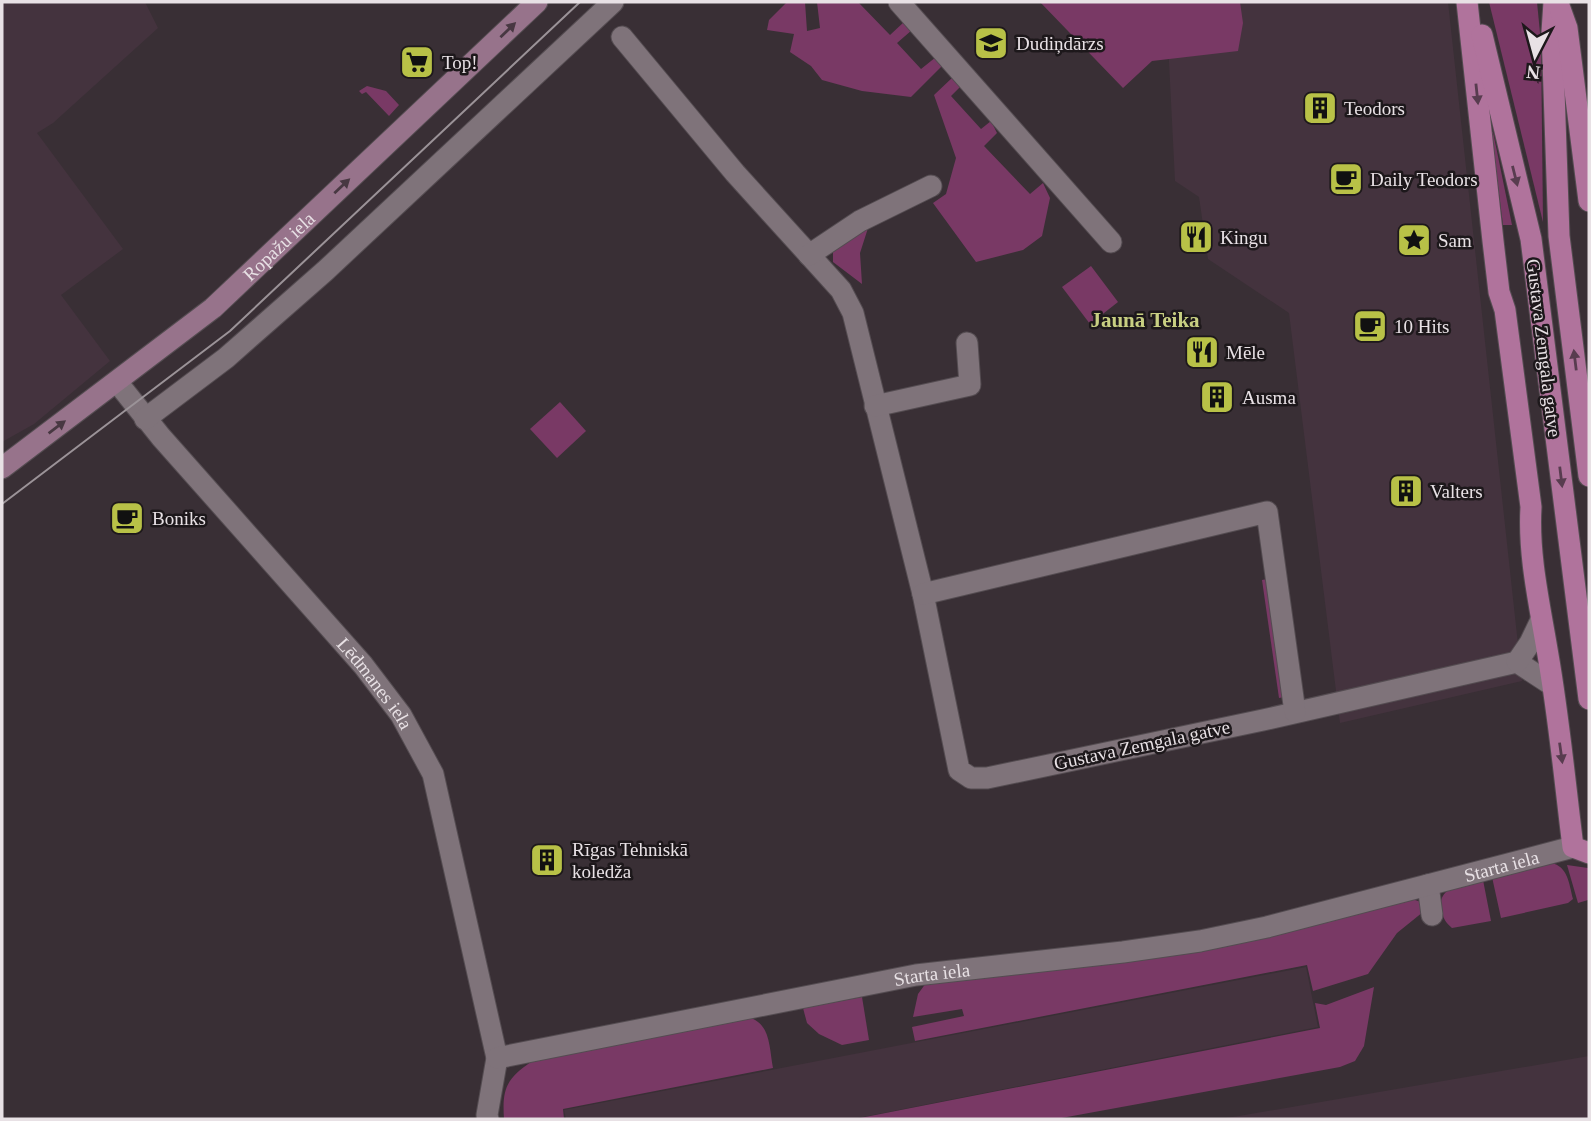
<svg xmlns="http://www.w3.org/2000/svg" width="1591" height="1121" font-family="'Times New Roman',serif">
  <style>
    .built { fill: #44333e }
    .green { fill: #793965 }
    .lines { fill: none; stroke-linecap: round; stroke-linejoin: round }
    .street-casing { stroke: #544c51; stroke-width: 23 }
    .secondary-casing { stroke: #544c51; stroke-width: 23 }
    .primary-casing { stroke: #544c51; stroke-width: 23 }
    .street { stroke: #7f737a; stroke-width: 21 }
    .secondary { stroke: #97738b; stroke-width: 21 }
    .primary { stroke: #b0739c; stroke-width: 21 }
    .tram { stroke: #9b9398; stroke-width: 2 }
    .oneway { fill: #483842 }
    .oneway2 { fill: #583c4f }
    .labels { text-anchor: middle; dominant-baseline: central; stroke-width: 5; stroke-linejoin: round; paint-order: stroke }
    .poi-label { font-size: 19px; fill: #e8e1e5; stroke: #1d181b; text-anchor: start }
    .street-label { font-size: 19px; fill: #e8e1e5; stroke: #1d181b }
    .neighbourhood-label { font-size: 21px; font-weight: bold; fill: #c8cf82; stroke: #1d181b }
  </style>
  <rect width="100%" height="100%" fill="#392f35"/>
  <!-- built -->
  <g class="built">
    <polygon points="2,2 145,2 158,28 53,123 37,133 123,249 61,295 110,361 34,424 2,442"/>
    <polygon points="1166,2 1448,2 1522,681 1340,723 1289,313 1208,259 1199,197 1175,181"/>
    <polygon points="1306,967 1318,1027 853,1119 566,1119 564,1110"/>
    <polygon points="1589,1056 1589,1119 1218,1119 1239,1116"/>
  </g>
  <!-- green -->
  <g class="green">
    <polygon points="787,2 805,2 807,31 820,28 817,2 858,2 890,35 904,22 912,30 897,43 921,69 936,57 944,64 911,97 862,91 822,80 811,66 790,52 794,34 767,30 769,20"/>
    <polygon points="1040,2 1240,2 1243,23 1238,51 1152,61 1123,88"/>
    <polygon points="1489,2 1537,2 1541,43 1543,222"/>
    <polygon points="953,77 960,87 951,96 981,129 991,121 997,133 984,146 1030,194 1043,183 1050,198 1042,236 1023,250 976,262 933,203 946,194 956,158 934,95"/>
    <polygon points="367,86 386,91 399,105 389,116 366,92 362,94 359,91"/>
    <polygon points="1491,132 1493,132 1512,225 1503,225"/>
    <polygon points="869,225 860,253 862,284 833,262 833,251"/>
    <polygon points="1091,266 1118,302 1090,324 1062,287"/>
    <polygon points="560,402 586,431 557,458 530,429"/>
    <polygon points="1267,579 1284,697 1279,698 1262,580"/>
    <path d="M1551 863C1568 866 1569 884 1573 899L1568 903 1501 918 1492 877Z"/>
    <polygon points="1567,865 1588,868 1588,900 1578,903"/>
    <path d="M1483 880 1491 921 1452 928C1445 922 1443 918 1441 908 1438 885 1466 884 1483 880Z"/>
    <polygon points="1412,899 1421,902 1423,912 1397,933 1368,974 1313,991 1307,965 915,1041 912,1027 964,1016 962,1009 913,1017 918,994 926,983 1163,955 1282,934"/>
    <polygon points="1374,987 1364,1046 1355,1061 1340,1067 1056,1119 855,1119 1320,1028 1315,1003 1326,1005"/>
    <polygon points="862,997 869,1040 842,1045 819,1034 807,1023 803,1008"/>
    <path d="M747 1017C771 1022 769 1048 773 1068L563 1109 564 1119H504C502 1089 506 1079 531 1062Z"/>
  </g>
  <g class="lines">
    <!-- street casing -->
    <g class="street-casing">
      <g id="street">
        <polyline points="899,2 1111,242"/>
        <polyline points="622,37 735,173 841,290 853,313 923,594 959,770 971,778 987,778 1263,720 1517,662 1552,685"/>
        <polyline points="809,255 860,221 931,186"/>
        <path id="s1" d="M117 382 161 437 363 665 401 715 433 774 497 1058 487 1115 488 1119"/>
        <polyline points="875,406 970,385 967,343"/>
        <polyline points="145,419 226,358 325,271 613,2"/>
        <polyline points="923,594 1267,512 1295,712"/>
        <polyline points="1517,662 1530,643 1541,620"/>
        <polyline points="1428,885 1432,915"/>
        <path id="s2" d="M497 1058 916 975 1123 952 1200 941 1267 927 1573 847"/>
      </g>
    </g>
    <!-- secondary casing -->
    <g class="secondary-casing">
      <g id="secondary">
        <path id="s3" d="M2 468 213 308 537 2"/>
      </g>
    </g>
    <!-- primary casing -->
    <g class="primary-casing">
      <g id="primary">
        <path d="M1467 2 1493 241 1499 292 1505 310 1531 507C1528 556 1540 606 1548 655 1559 718 1565 783 1573 847L1589 853"/>
        <polyline points="1554,2 1552,32 1559,236 1589,476"/>
        <polyline points="1558,3 1567,28 1589,201"/>
        <polyline points="1482,35 1531,239 1589,699"/>
      </g>
    </g>
    <!-- street -->
    <use href="#street" class="street"/>
    <!-- secondary -->
    <use href="#secondary" class="secondary"/>
    <!-- primary -->
    <use href="#primary" class="primary"/>
    <!-- tram -->
    <polyline class="tram" points="2,504 230,331 580,2"/>
  </g>
  <!-- one-way arrows -->
  <defs><path id="oneway-solid" d="M-6-.8H1V-3.2L6.5 0L1 3.2V.8H-6Z" transform="scale(1.75)"/></defs>
  <g class="oneway">
    <use href="#oneway-solid" transform="translate(508 30) rotate(-44)"/>
    <use href="#oneway-solid" transform="translate(342 186) rotate(-43)"/>
    <use href="#oneway-solid" transform="translate(57 427) rotate(-37)"/>
  </g>
  <g class="oneway2">
    <use href="#oneway-solid" transform="translate(1477 94) rotate(84)"/>
    <use href="#oneway-solid" transform="translate(1515 176) rotate(76)"/>
    <use href="#oneway-solid" transform="translate(1575 360) rotate(-97)"/>
    <use href="#oneway-solid" transform="translate(1561 477) rotate(83)"/>
    <use href="#oneway-solid" transform="translate(1561 753) rotate(82)"/>
  </g>
  <!-- icons -->
  <defs>
    <g id="school-square" transform="scale(1.75)"><rect x="-9" y="-9" width="18" height="18" rx="4" fill="#b8c147" stroke="#1d181b"/><path d="M0-5L7-2L0 1L-7-2ZM-4 1L0 2.5L4 1V4Q0 6-4 4Z" fill="#111"/></g>
    <g id="supermarket-square" transform="scale(1.75)"><rect x="-9" y="-9" width="18" height="18" rx="4" fill="#b8c147" stroke="#1d181b"/><path d="M-6-5.5h2.5l.6 2H6L4.5 2H-2.5L-4.4-4H-6ZM-1.5 3.2a1.3 1.3 0 1 0 .1 0ZM3 3.2a1.3 1.3 0 1 0 .1 0Z" fill="#111"/></g>
    <g id="building-square" transform="scale(1.75)"><rect x="-9" y="-9" width="18" height="18" rx="4" fill="#b8c147" stroke="#1d181b"/><path d="M-4-6H4V6H1V3H-1V6H-4ZM-2.5-4.3h1.7v1.8h-1.7ZM.8-4.3h1.7v1.8H.8ZM-2.5-1h1.7V.8h-1.7ZM.8-1h1.7V.8H.8Z" fill="#111"/></g>
    <g id="cafe-square" transform="scale(1.75)"><rect x="-9" y="-9" width="18" height="18" rx="4" fill="#b8c147" stroke="#1d181b"/><path d="M-5.5-4.5H6V0H3Q3 3.5 0 3.5H-2.5Q-5.5 3.5-5.5 0ZM3-3.2v2h1.7v-2ZM-6 4.5H4V6H-6Z" fill="#111"/></g>
    <g id="restaurant-square" transform="scale(1.75)"><rect x="-9" y="-9" width="18" height="18" rx="4" fill="#b8c147" stroke="#1d181b"/><path d="M-5-6h1v4h1v-4h1v4h1v-4h1v5L-1.5 .5V6h-2V.5L-5-1ZM5-6V6H3V1.5H1.5Q1.5-4 5-6Z" fill="#111"/></g>
    <g id="sight-square" transform="scale(1.75)"><rect x="-9" y="-9" width="18" height="18" rx="4" fill="#b8c147" stroke="#1d181b"/><path d="M0-6L1.8-2.2L6-1.7L2.9 1.2L3.7 5.4L0 3.3L-3.7 5.4L-2.9 1.2L-6-1.7L-1.8-2.2Z" fill="#111"/></g>
  </defs>
  <g fill-rule="evenodd">
    <use href="#school-square" x="991" y="43"/>
    <use href="#supermarket-square" x="417" y="62"/>
    <use href="#building-square" x="1320" y="108"/>
    <use href="#cafe-square" x="1346" y="179"/>
    <use href="#restaurant-square" x="1196" y="237"/>
    <use href="#sight-square" x="1414" y="240"/>
    <use href="#cafe-square" x="1370" y="326"/>
    <use href="#restaurant-square" x="1202" y="352"/>
    <use href="#building-square" x="1217" y="397"/>
    <use href="#building-square" x="1406" y="491"/>
    <use href="#cafe-square" x="127" y="518"/>
    <use href="#building-square" x="547" y="860"/>
  </g>
  <g class="labels">
    <!-- poi labels -->
    <g class="poi-label">
      <text x="1016" y="43">Dudiņdārzs</text>
      <text x="442" y="62">Top!</text>
      <text x="1344" y="108">Teodors</text>
      <text x="1370" y="179">Daily Teodors</text>
      <text x="1220" y="237">Kingu</text>
      <text x="1438" y="240">Sam</text>
      <text x="1394" y="326">10 Hits</text>
      <text x="1226" y="352">Mēle</text>
      <text x="1242" y="397">Ausma</text>
      <text x="1430" y="491">Valters</text>
      <text x="152" y="518">Boniks</text>
      <text x="572" y="849">Rīgas Tehniskā<tspan x="572" dy="22">koledža</tspan></text>
    </g>
    <!-- street labels -->
    <g class="street-label">
      <text stroke="none"><textPath href="#s3" startOffset="355">Ropažu iela</textPath></text>
      <text transform="translate(1544 348) rotate(83)">Gustava Zemgala gatve</text>
      <text stroke="none"><textPath href="#s1" startOffset="397">Lēdmanes iela</textPath></text>
      <text transform="translate(1142 745) rotate(-12)">Gustava Zemgala gatve</text>
      <text stroke="none"><textPath href="#s2" startOffset="1024">Starta iela</textPath></text>
      <text stroke="none"><textPath href="#s2" startOffset="443">Starta iela</textPath></text>
    </g>
    <!-- neighbourhood labels -->
    <g class="neighbourhood-label">
      <text x="1145" y="320">Jaunā Teika</text>
    </g>
  </g>
  <!-- border -->
  <rect width="1591" height="1121" fill="none" stroke="#e8e1e5" stroke-width="7"/>
  <!-- north arrow -->
  <g transform="translate(1535 56) rotate(186)" stroke="#1d181b" stroke-width="5" paint-order="stroke">
  <path d="M0-5L12 26L0 18L-12 26Z" fill="#e8e1e5"/>
  <text y="-10" font-size="19" font-weight="bold" text-anchor="middle" fill="#e8e1e5">N</text>
  </g>
</svg>
